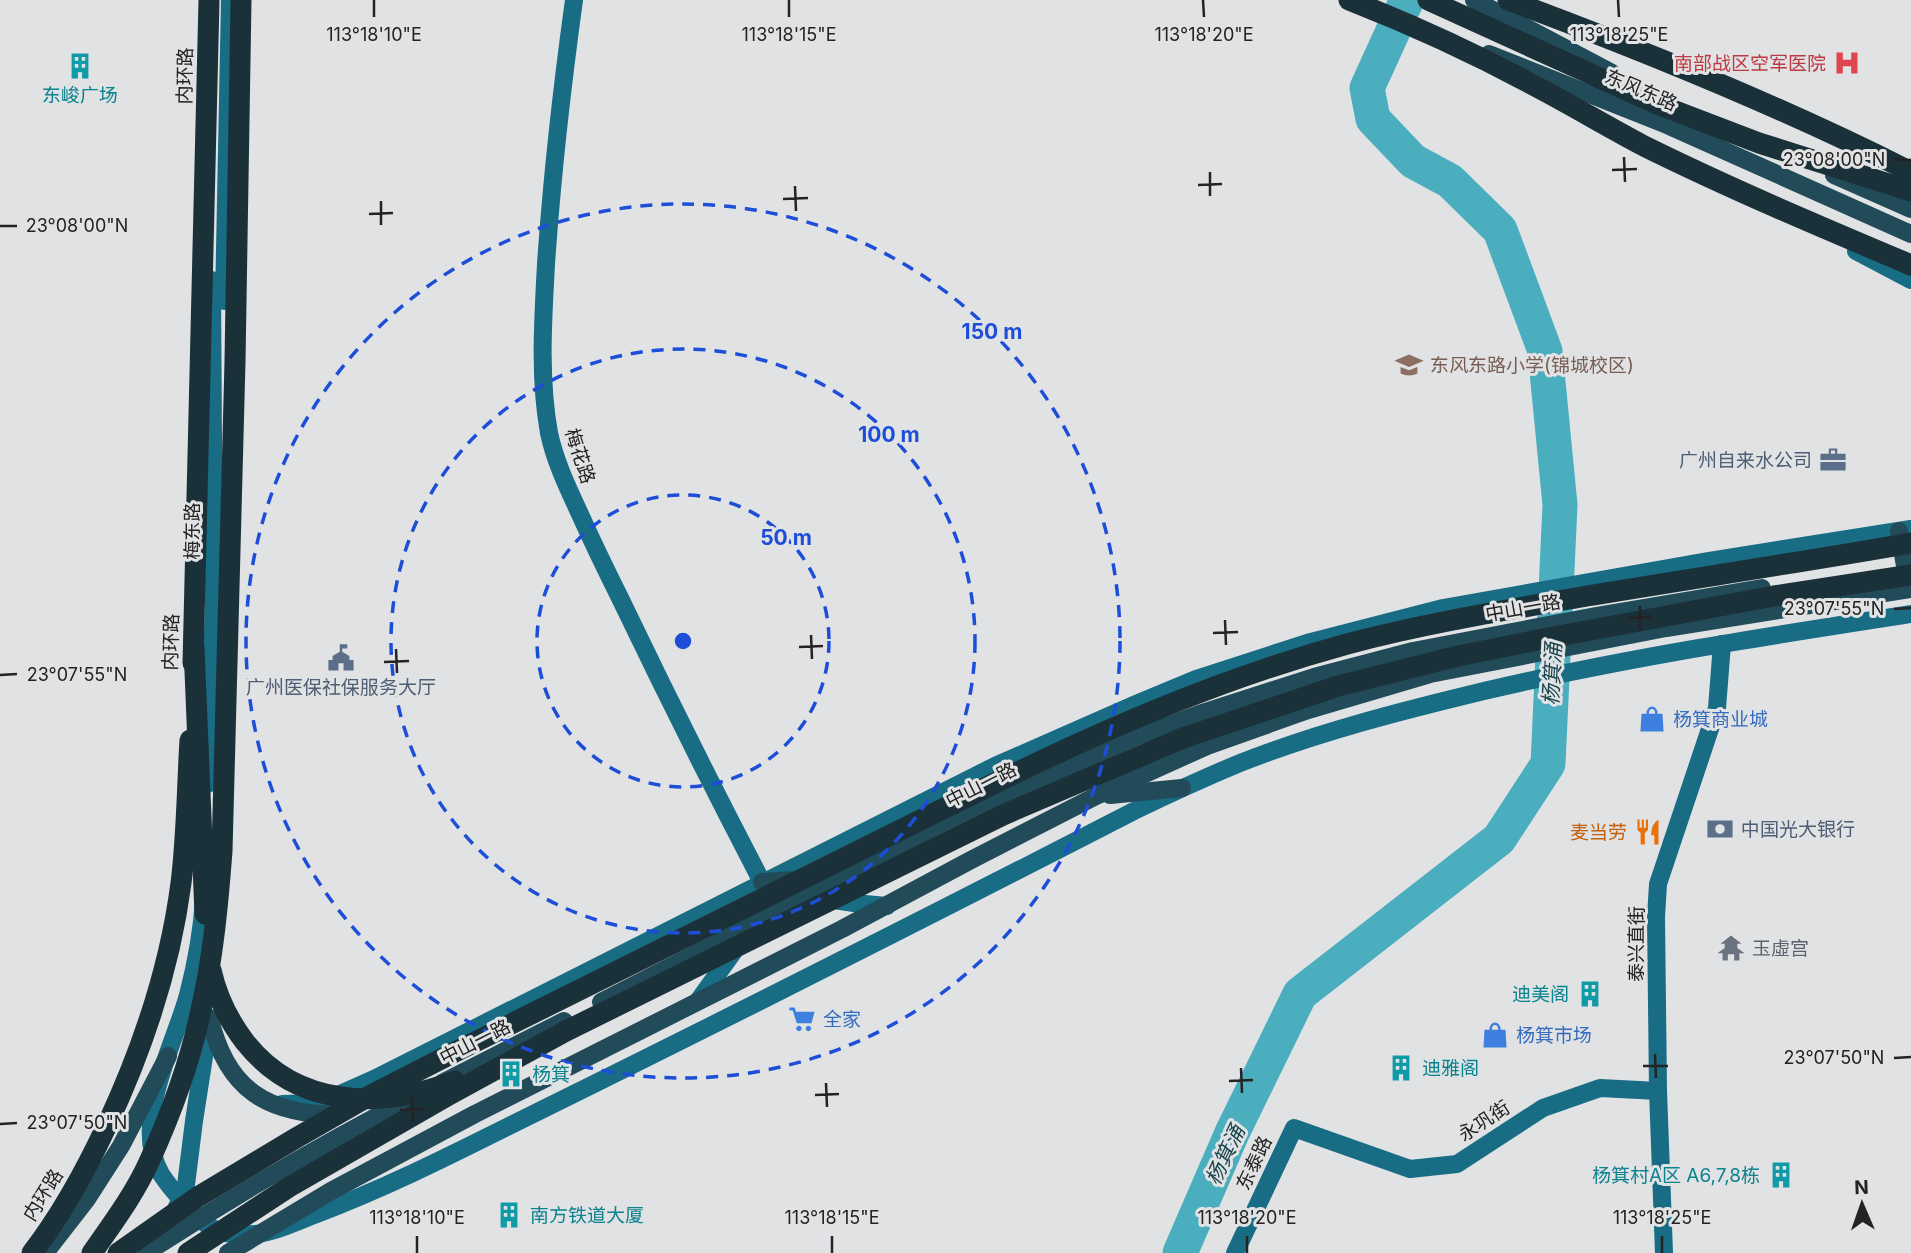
<svg xmlns="http://www.w3.org/2000/svg" width="1911" height="1253" font-family="Inter,'Noto Sans SC',sans-serif">
  <style>
    .lines { fill: none; stroke-linecap: round; stroke-linejoin: round }
    .river { stroke: #4baebe; stroke-width: 35 }
    .secondary { stroke: #186c84; stroke-width: 18 }
    .primary { stroke: #214b59; stroke-width: 18 }
    .highway { stroke: #1b3139; stroke-width: 21 }
    .highway-bridge { stroke: #1b3139; stroke-width: 21 }
    .ticks { fill: none; stroke: #232324; stroke-width: 2.5 }
    .ring { fill: none; stroke: #1d4ed8; stroke-width: 3.5; stroke-dasharray: 12 9 }
    .labels { text-anchor: middle; dominant-baseline: central; stroke-width: 6; stroke-linejoin: round; paint-order: stroke }
    .health-label { font-size: 19px; fill: #be3a42; stroke: #e1e2e4; text-anchor: end }
    .street-label { font-size: 19px; fill: #232324; stroke: #e1e2e4 }
    .culture-label { font-size: 19px; fill: #0d838f; stroke: #e1e2e4; text-anchor: start }
    .education-label { font-size: 19px; fill: #785e54; stroke: #e1e2e4; text-anchor: start }
    .service-label { font-size: 19px; fill: #4e5e75; stroke: #e1e2e4; text-anchor: end }
    .shop-label { font-size: 19px; fill: #366cbe; stroke: #e1e2e4; text-anchor: start }
    .food-label { font-size: 19px; fill: #c56008; stroke: #e1e2e4; text-anchor: end }
    .worship-label { font-size: 19px; fill: #5b616d; stroke: #e1e2e4; text-anchor: start }
    .water-label { font-size: 21px; font-style: italic; fill: #19454c; stroke: #e1e2e4 }
    .ticks-label { font-size: 18px; text-anchor: middle; fill: #232324; stroke: #e1e2e4; stroke-width: 6; stroke-linejoin: round; paint-order: stroke }
    .centre { fill: #1d4ed8; stroke: #e1e2e4; stroke-width: 3.5 }
    .ring-label { font-size: 21px; text-anchor: middle; font-weight: bold; fill: #1d4ed8; stroke: #e1e2e4; stroke-width: 6; stroke-linejoin: round; paint-order: stroke }
  </style>
  <rect width="100%" height="100%" fill="#e1e2e4"/>
  <g class="lines">
    <!-- river -->
    <g class="river">
      <polyline points="1403,8 1407,0"/>
      <polyline points="1180,1253 1232,1133 1300,994 1499,839 1548,764 1560,505 1545,351 1500,230 1450,181 1413,161 1373,119 1367,88 1393,31"/>
    </g>
    <!-- secondary -->
    <g class="secondary">
      <path d="M574 0C562 87 552 176 546 264 543 320 539 377 549 433 555 461 567 486 579 512 592 541 606 570 620 598 666 694 713 788 762 882"/>
      <polyline points="1856,251 1911,280"/>
      <polyline points="224,301 230,0"/>
      <polyline points="208,784 214,603 212,280"/>
      <path d="M204 899C202 931 196 964 188 995 174 1046 131 1123 161 1174 170 1188 199 1222 214 1229 225 1235 242 1235 255 1234 272 1233 297 1222 314 1215 381 1190 445 1158 509 1126 718 1023 926 918 1134 811 1169 794 1204 778 1240 763 1319 732 1401 711 1484 691 1624 658 1768 636 1911 614"/>
      <polyline points="827,899 854,903 887,906"/>
      <polyline points="698,1001 737,947"/>
      <polyline points="282,1104 316,1103 338,1095 374,1079 995,766 1136,704 1196,679 1307,643 1443,608 1708,561 1911,529"/>
      <polyline points="177,1207 186,1185 194,1121 210,1018"/>
      <polyline points="1235,1253 1294,1128 1410,1169 1457,1164 1543,1108 1600,1088 1658,1091"/>
      <polyline points="1664,1253 1658,1091 1656,917 1658,884 1717,708 1722,644"/>
    </g>
    <!-- primary -->
    <g class="primary">
      <polyline points="1474,0 1612,73"/>
      <polyline points="1489,54 1667,125 1911,234"/>
      <polyline points="1834,175 1911,209"/>
      <polyline points="1899,531 1905,566"/>
      <polyline points="1110,795 1182,788"/>
      <polyline points="762,882 796,880"/>
      <polyline points="601,1002 1008,794 1136,737 1202,713 1314,677 1413,651 1596,616 1762,588"/>
      <path d="M210 1019C227 1090 267 1114 338 1115"/>
      <polyline points="442,1083 564,1021"/>
      <polyline points="45,1253 87,1199 121,1146 168,1056"/>
      <path d="M146 1253C232 1197 322 1144 414 1097"/>
      <polyline points="228,1253 331,1191 475,1114 842,929 971,860 1096,796 1207,746 1308,710 1430,674 1666,628 1911,589"/>
    </g>
    <!-- highway -->
    <g class="highway">
      <path d="M1349 0C1413 25 1476 54 1537 87 1573 106 1608 127 1644 146 1731 189 1821 227 1911 265"/>
      <path d="M1508 0C1645 51 1781 106 1911 172"/>
      <polyline points="193,663 209,0"/>
      <path d="M32 1253C62 1214 86 1170 107 1125 143 1048 170 968 181 883 187 836 187 788 190 740"/>
    </g>
    <!-- highway-bridge -->
    <g class="highway-bridge">
      <polyline points="1428,0 1657,104 1759,143 1911,191"/>
      <polyline points="194,647 205,914"/>
      <path d="M211 970C217 997 229 1021 245 1042 298 1109 381 1109 455 1081"/>
      <path d="M92 1253C112 1224 134 1195 149 1162 171 1114 190 1062 201 1010 213 958 218 904 222 851L235 362 241 0"/>
      <path d="M118 1253 196 1198 296 1138 371 1095 453 1053 993 784C1109 727 1223 678 1347 644 1426 623 1507 610 1587 596 1695 578 1803 562 1911 543"/>
      <polyline points="188,1253 289,1187 449,1095 566,1031 1003,815 1183,738 1338,686 1458,656 1548,638 1774,596 1911,575"/>
    </g>
  </g>
  <!-- ticks -->
  <path class="ticks" d="M374 0V17M789 0V17M1203 0 1204 17M1618 0 1619 17M1624 157 1625 182M1894 160H1911M1612 170 1637 169M1210 172V196M1198 185 1222 184M795 186 796 211M783 199 808 198M381 201V225M369 214 393 213M0 226H17M1640 606V630M1894 609 1911 608M1628 618 1652 617M1225 620 1226 645M1213 633 1238 632M811 635 812 659M799 647 823 646M396 649 397 673M384 662 409 661M0 675 17 674M1655 1054 1656 1078M1894 1058 1911 1057M1643 1066H1668M1241 1068 1242 1093M1229 1081 1253 1080M826 1083 827 1107M815 1095 839 1094M412 1097 413 1122M400 1110 425 1109M0 1124 17 1123M417 1236V1253M832 1236V1253M1247 1236V1253M1662 1236V1253"/>
  <!-- distance rings -->
  <g class="ring">
    <circle cx="683" cy="641" r="146"/>
    <circle cx="683" cy="641" r="292"/>
    <circle cx="683" cy="641" r="437"/>
  </g>
  <!-- icons -->
  <defs>
    <g id="hospital-bare" transform="scale(2.1)"><path d="M-5-5h3v3.5h4V-5h3V5h-3V1.5h-4V5h-3Z" fill="#e0444e" stroke="#e1e2e4" stroke-width="2.5" paint-order="stroke"/></g>
    <g id="building-bare" transform="scale(2.1)"><path d="M-4-6H4V6H1V3H-1V6H-4ZM-2.5-4.3h1.7v1.8h-1.7ZM.8-4.3h1.7v1.8H.8ZM-2.5-1h1.7V.8h-1.7ZM.8-1h1.7V.8H.8Z" fill="#0f9aa8" stroke="#e1e2e4" stroke-width="2.5" paint-order="stroke"/></g>
    <g id="school-bare" transform="scale(2.1)"><path d="M0-5L7-2L0 1L-7-2ZM-4 1L0 2.5L4 1V4Q0 6-4 4Z" fill="#8d6e63" stroke="#e1e2e4" stroke-width="2.5" paint-order="stroke"/></g>
    <g id="office-bare" transform="scale(2.1)"><path d="M-6-3h4V-5.5h4V-3h4V5H-6ZM-1-4.5V-3h2v-1.5ZM-6 0V1H6V0Z" fill="#5c6f8a" stroke="#e1e2e4" stroke-width="2.5" paint-order="stroke"/></g>
    <g id="civic-bare" transform="scale(2.1)"><path d="M-.6-6.5H3V-4.5H.6V-3L4-1V1h2V6H-6V1h2V-1L-.6-3ZM-1.2 2.5V6h2.4V2.5Z" fill="#5c6f8a" stroke="#e1e2e4" stroke-width="2.5" paint-order="stroke"/></g>
    <g id="shop-bare" transform="scale(2.1)"><path d="M-5-2.5h2.3a2.7 3.5 0 0 1 5.4 0H5L5.5 6h-11ZM-1.5-2.5h3a1.5 2.3 0 0 0-3 0Z" fill="#3f7fe0" stroke="#e1e2e4" stroke-width="2.5" paint-order="stroke"/></g>
    <g id="bank-bare" transform="scale(2.1)"><path d="M-6-4H6V4H-6ZM0-2.3a2.3 2.3 0 1 0 0 4.6a2.3 2.3 0 1 0 0-4.6Z" fill="#5c6f8a" stroke="#e1e2e4" stroke-width="2.5" paint-order="stroke"/></g>
    <g id="restaurant-bare" transform="scale(2.1)"><path d="M-5-6h1v4h1v-4h1v4h1v-4h1v5L-1.5 .5V6h-2V.5L-5-1ZM5-6V6H3V1.5H1.5Q1.5-4 5-6Z" fill="#e8710a" stroke="#e1e2e4" stroke-width="2.5" paint-order="stroke"/></g>
    <g id="temple-bare" transform="scale(2.1)"><path d="M0-6L5-2H3V0L6.5 2.5H4V6H1.5V3h-3V6H-4V2.5H-6.5L-3 0V-2H-5Z" fill="#6b7280" stroke="#e1e2e4" stroke-width="2.5" paint-order="stroke"/></g>
    <g id="supermarket-bare" transform="scale(2.1)"><path d="M-6-5.5h2.5l.6 2H6L4.5 2H-2.5L-4.4-4H-6ZM-1.5 3.2a1.3 1.3 0 1 0 .1 0ZM3 3.2a1.3 1.3 0 1 0 .1 0Z" fill="#3f7fe0" stroke="#e1e2e4" stroke-width="2.5" paint-order="stroke"/></g>
  </defs>
  <g fill-rule="evenodd">
    <use href="#hospital-bare" x="1847" y="63"/>
    <use href="#building-bare" x="80" y="66"/>
    <use href="#school-bare" x="1409" y="365"/>
    <use href="#office-bare" x="1833" y="460"/>
    <use href="#civic-bare" x="341" y="658"/>
    <use href="#shop-bare" x="1652" y="719"/>
    <use href="#bank-bare" x="1720" y="829"/>
    <use href="#restaurant-bare" x="1648" y="832"/>
    <use href="#temple-bare" x="1731" y="948"/>
    <use href="#building-bare" x="1590" y="994"/>
    <use href="#supermarket-bare" x="802" y="1019"/>
    <use href="#shop-bare" x="1495" y="1035"/>
    <use href="#building-bare" x="1401" y="1068"/>
    <use href="#building-bare" x="511" y="1074"/>
    <use href="#building-bare" x="1781" y="1175"/>
    <use href="#building-bare" x="509" y="1215"/>
  </g>
  <g class="labels">
    <!-- health labels -->
    <g class="health-label">
      <text x="1826" y="63">南部战区空军医院</text>
    </g>
    <!-- street labels -->
    <g class="street-label">
      <text transform="translate(185 76) rotate(-89)">内环路</text>
      <text transform="translate(1641 90) rotate(23)">东风东路</text>
      <text transform="translate(580 456) rotate(72)">梅花路</text>
      <text transform="translate(192 531) rotate(-90)">梅东路</text>
      <text transform="translate(1523 608) rotate(-10)">中山一路</text>
      <text transform="translate(171 642) rotate(-88)">内环路</text>
      <text transform="translate(981 785) rotate(-27)">中山一路</text>
      <text transform="translate(1636 944) rotate(-90)">泰兴直街</text>
      <text transform="translate(475 1042) rotate(-27)">中山一路</text>
      <text transform="translate(1484 1121) rotate(-33)">永巩街</text>
      <text transform="translate(1254 1163) rotate(-65)">东泰路</text>
      <text transform="translate(43 1195) rotate(-58)">内环路</text>
    </g>
    <!-- culture labels -->
    <g class="culture-label">
      <text x="80" y="95" text-anchor="middle">东峻广场</text>
      <text x="1569" y="994" text-anchor="end">迪美阁</text>
      <text x="1422" y="1068">迪雅阁</text>
      <text x="532" y="1074">杨箕</text>
      <text x="1760" y="1175" text-anchor="end">杨箕村A区 A6,7,8栋</text>
      <text x="530" y="1215">南方铁道大厦</text>
    </g>
    <!-- education labels -->
    <g class="education-label">
      <text x="1430" y="365">东风东路小学(锦城校区)</text>
    </g>
    <!-- service labels -->
    <g class="service-label">
      <text x="1812" y="460">广州自来水公司</text>
      <text x="341" y="687" text-anchor="middle">广州医保社保服务大厅</text>
      <text x="1741" y="829" text-anchor="start">中国光大银行</text>
    </g>
    <!-- shop labels -->
    <g class="shop-label">
      <text x="1673" y="719">杨箕商业城</text>
      <text x="823" y="1019">全家</text>
      <text x="1516" y="1035">杨箕市场</text>
    </g>
    <!-- food labels -->
    <g class="food-label">
      <text x="1627" y="832">麦当劳</text>
    </g>
    <!-- worship labels -->
    <g class="worship-label">
      <text x="1752" y="948">玉虛宫</text>
    </g>
    <!-- water labels -->
    <g class="water-label">
      <text transform="translate(1552 674) rotate(-87)">杨箕涌</text>
      <text transform="translate(1225 1155) rotate(-65)">杨箕涌</text>
    </g>
  </g>
  <g class="ticks-label">
    <text x="374" y="41">113°18'10"E</text>
    <text x="789" y="41">113°18'15"E</text>
    <text x="1204" y="41">113°18'20"E</text>
    <text x="1619" y="41">113°18'25"E</text>
    <text x="1834" y="166">23°08'00"N</text>
    <text x="77" y="232">23°08'00"N</text>
    <text x="1834" y="615">23°07'55"N</text>
    <text x="77" y="681">23°07'55"N</text>
    <text x="1834" y="1064">23°07'50"N</text>
    <text x="77" y="1129">23°07'50"N</text>
    <text x="417" y="1224">113°18'10"E</text>
    <text x="832" y="1224">113°18'15"E</text>
    <text x="1247" y="1224">113°18'20"E</text>
    <text x="1662" y="1224">113°18'25"E</text>
  </g>
  <circle cx="683" cy="641" r="10" class="centre"/>
  <g class="ring-label">
    <text x="992" y="339">150 m</text>
    <text x="889" y="442">100 m</text>
    <text x="786" y="545">50 m</text>
  </g>
  <!-- north arrow -->
  <g transform="translate(1862 1204) rotate(358)" stroke="#e1e2e4" stroke-width="5" paint-order="stroke">
  <path d="M0-5L12 26L0 18L-12 26Z" fill="#232324"/>
  <text y="-10" font-size="19" font-weight="bold" text-anchor="middle" fill="#232324">N</text>
  </g>
</svg>
